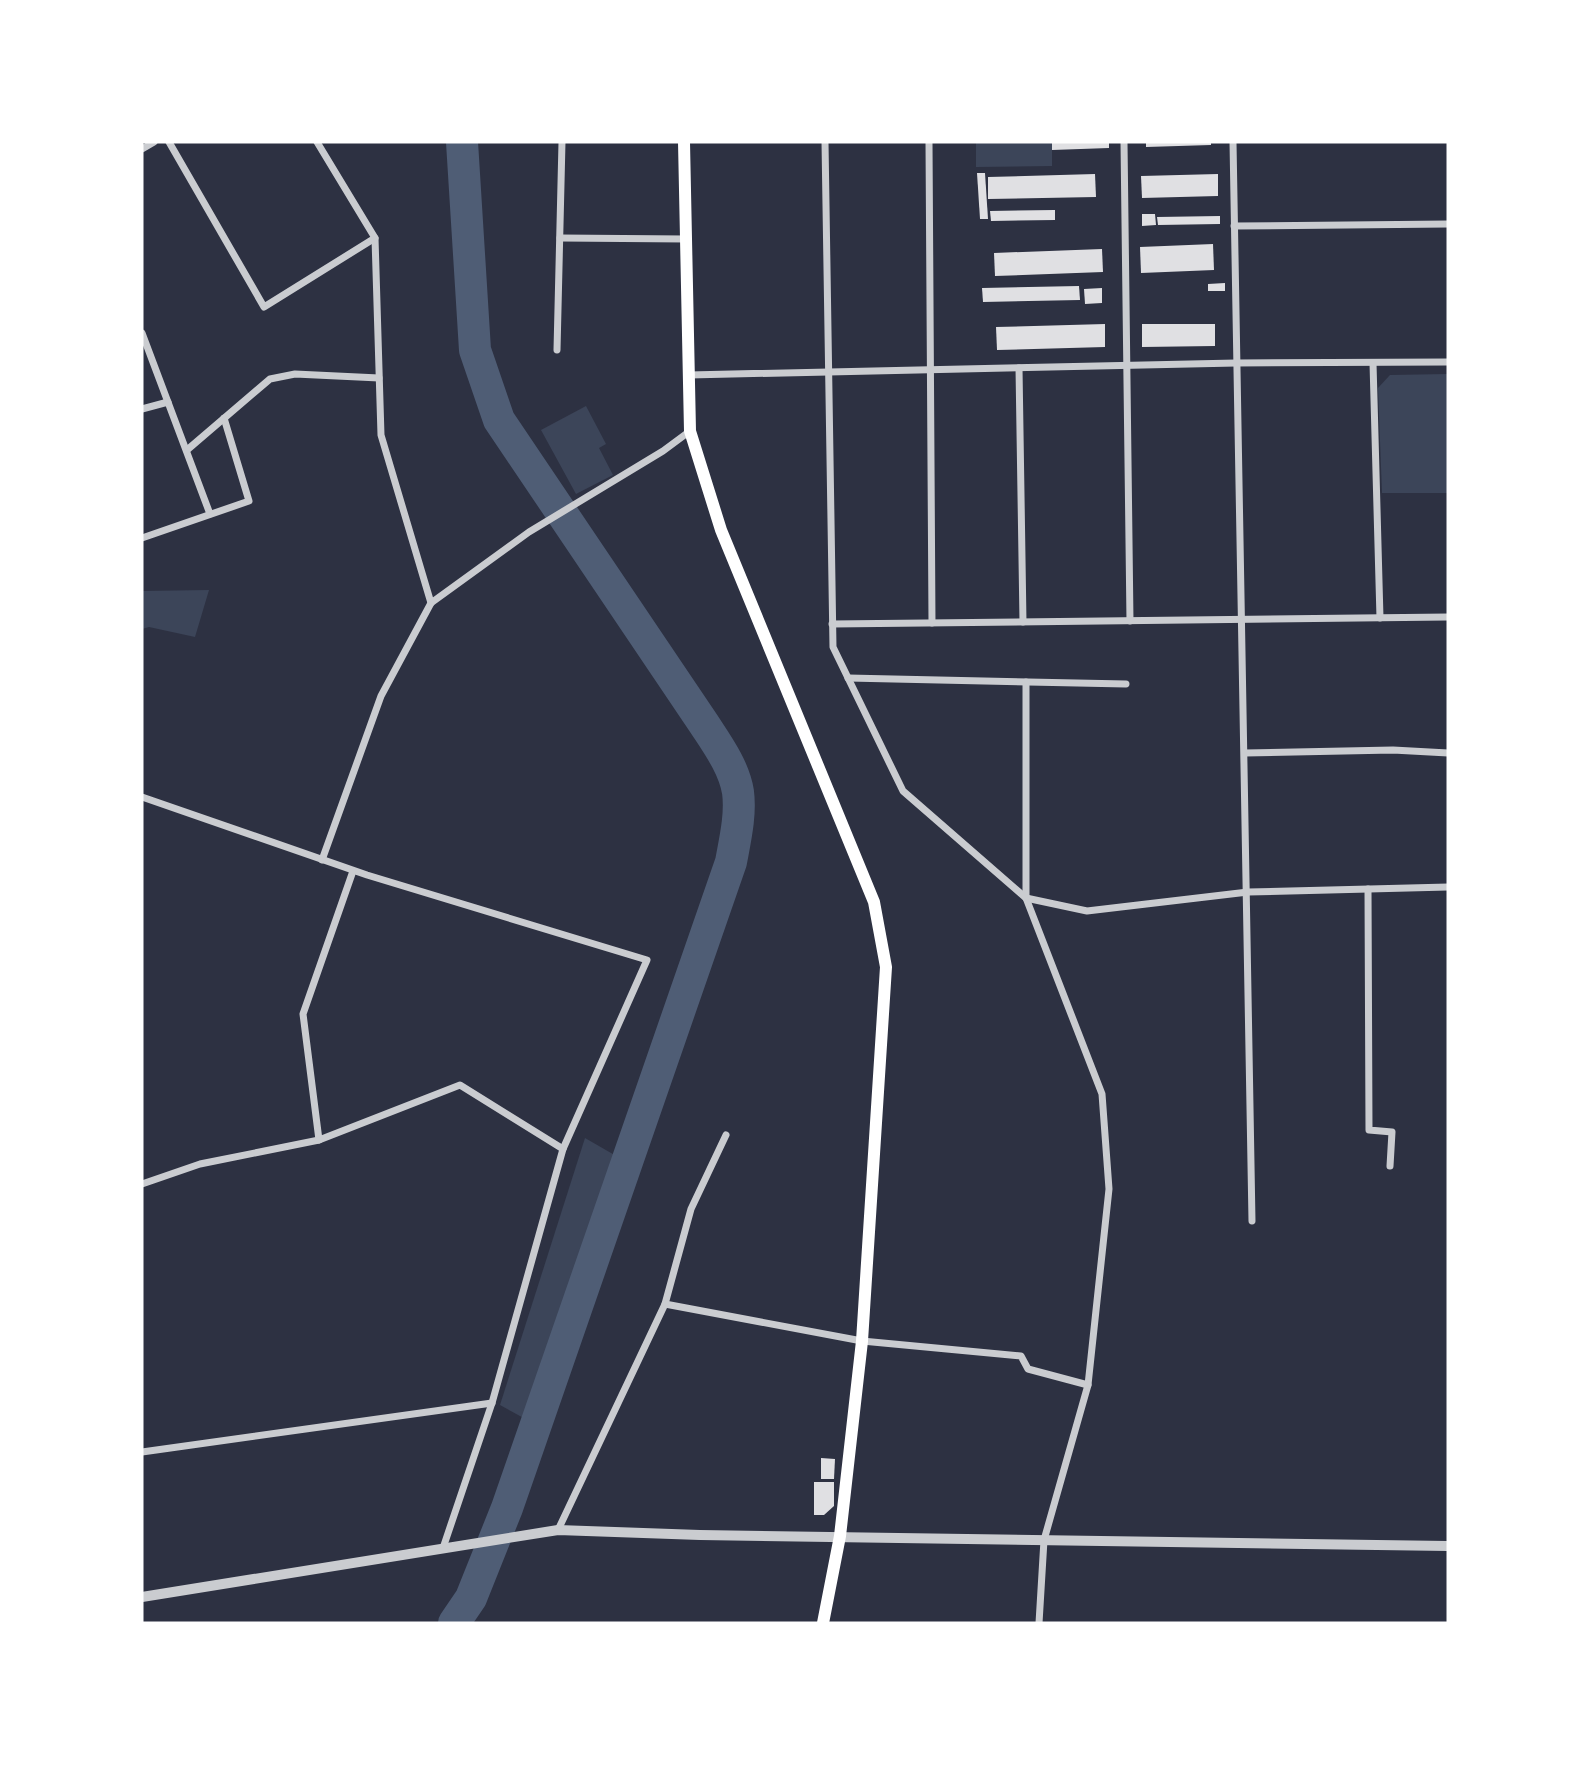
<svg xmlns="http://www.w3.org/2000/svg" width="1590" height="1765" font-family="'Work Sans',sans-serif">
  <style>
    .green { fill: #3c4559 }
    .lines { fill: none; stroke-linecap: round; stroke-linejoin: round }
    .river { stroke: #4f5d75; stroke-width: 32 }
    .building { fill: #e0e0e3 }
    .minor { stroke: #caccd0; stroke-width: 7 }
    .tertiary { stroke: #caccd0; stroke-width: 10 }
    .secondary { stroke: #fff; stroke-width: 12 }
  </style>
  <rect width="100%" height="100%" fill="#2d3142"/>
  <!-- green -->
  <g class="green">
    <polygon points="976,142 1052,142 1052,166 976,167"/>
    <polygon points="1448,374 1448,493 1382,493 1378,388 1390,375"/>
    <polygon points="586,406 606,444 599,448 613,475 576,494 541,430"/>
    <polygon points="209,590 195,637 149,627 142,629 142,591"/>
    <polygon points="585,1138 618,1157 531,1422 500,1405"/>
  </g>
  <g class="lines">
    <!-- river -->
    <path class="river" d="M454 1623 471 1598 507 1508 731 862C735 840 741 815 738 792 734 767 717 744 704 724L499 420 475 350 462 142"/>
  </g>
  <!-- building -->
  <g class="building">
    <polygon points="1052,142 1109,142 1109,148 1052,150"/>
    <polygon points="1146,142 1211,142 1211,145 1146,147"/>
    <polygon points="977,173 985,173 988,219 980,219"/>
    <polygon points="1095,174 1096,197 988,199 988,177"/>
    <polygon points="1218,174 1218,196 1142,198 1141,176"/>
    <polygon points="1055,210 1055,220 991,221 990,211"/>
    <polygon points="1142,214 1155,214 1156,225 1142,226"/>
    <polygon points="1220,216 1220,224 1158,225 1157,217"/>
    <polygon points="1213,244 1214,270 1141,273 1140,247"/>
    <polygon points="1102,249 1103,272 995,276 994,253"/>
    <polygon points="1225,283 1225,291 1208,291 1208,284"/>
    <polygon points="1079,286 1080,300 983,302 982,288"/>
    <polygon points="1102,288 1102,303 1085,304 1084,289"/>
    <polygon points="1105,324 1105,347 997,350 996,327"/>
    <polygon points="1142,324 1215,324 1215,346 1142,347"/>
    <polygon points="821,1458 835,1459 834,1479 821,1479"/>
    <polygon points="814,1482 834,1482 834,1506 824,1515 814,1515"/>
  </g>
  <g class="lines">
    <!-- minor -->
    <g class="minor">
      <polyline points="169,142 264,307 375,238"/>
      <polyline points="317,142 375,238 381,435 431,603"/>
      <polyline points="825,142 833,647 903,791 1026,898 1087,911 1248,892 1448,887"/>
      <polyline points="929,142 932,623"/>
      <polyline points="1124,142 1130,621"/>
      <polyline points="1233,142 1252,1221"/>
      <polyline points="142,149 154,142"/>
      <polyline points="1234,226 1448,224"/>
      <polyline points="560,238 686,239"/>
      <polyline points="142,333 210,514"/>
      <polyline points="557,350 562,142"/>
      <polyline points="1373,363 1380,618"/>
      <polyline points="1019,368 1023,622"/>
      <polyline points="689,375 1236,363 1448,362"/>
      <polyline points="142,409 168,402"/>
      <polyline points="187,450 270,379 295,374 379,378"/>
      <polyline points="142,538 249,501 224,418"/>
      <polyline points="832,624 1448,617"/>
      <polyline points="848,678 1126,684"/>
      <polyline points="1026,682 1026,898 1102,1094 1109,1189 1088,1385 1044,1540 1039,1623"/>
      <polyline points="1245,753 1393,750 1448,753"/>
      <polyline points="142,797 367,875 647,960 563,1149 492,1403 443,1548"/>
      <polyline points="322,860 381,696 431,603 529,532 663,451 690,431"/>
      <polyline points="1368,889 1369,1130 1392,1132 1390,1166"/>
      <polyline points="319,1140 303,1014 353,871"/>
      <polyline points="142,1184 200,1164 319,1140 460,1085 563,1149"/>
      <polyline points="665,1304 862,1341 1021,1356 1028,1369 1088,1385"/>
      <polyline points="142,1452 492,1403"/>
      <polyline points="558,1530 665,1304 691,1209 726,1135"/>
    </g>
    <!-- tertiary -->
    <polyline class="tertiary" points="142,1597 558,1530 700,1535 1448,1546"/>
    <!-- secondary -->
    <polyline class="secondary" points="684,142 690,431 721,530 874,902 886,967 862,1341 840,1536 823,1623"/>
  </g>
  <!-- border -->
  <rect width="1590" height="1765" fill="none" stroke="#ffffff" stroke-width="287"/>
</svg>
